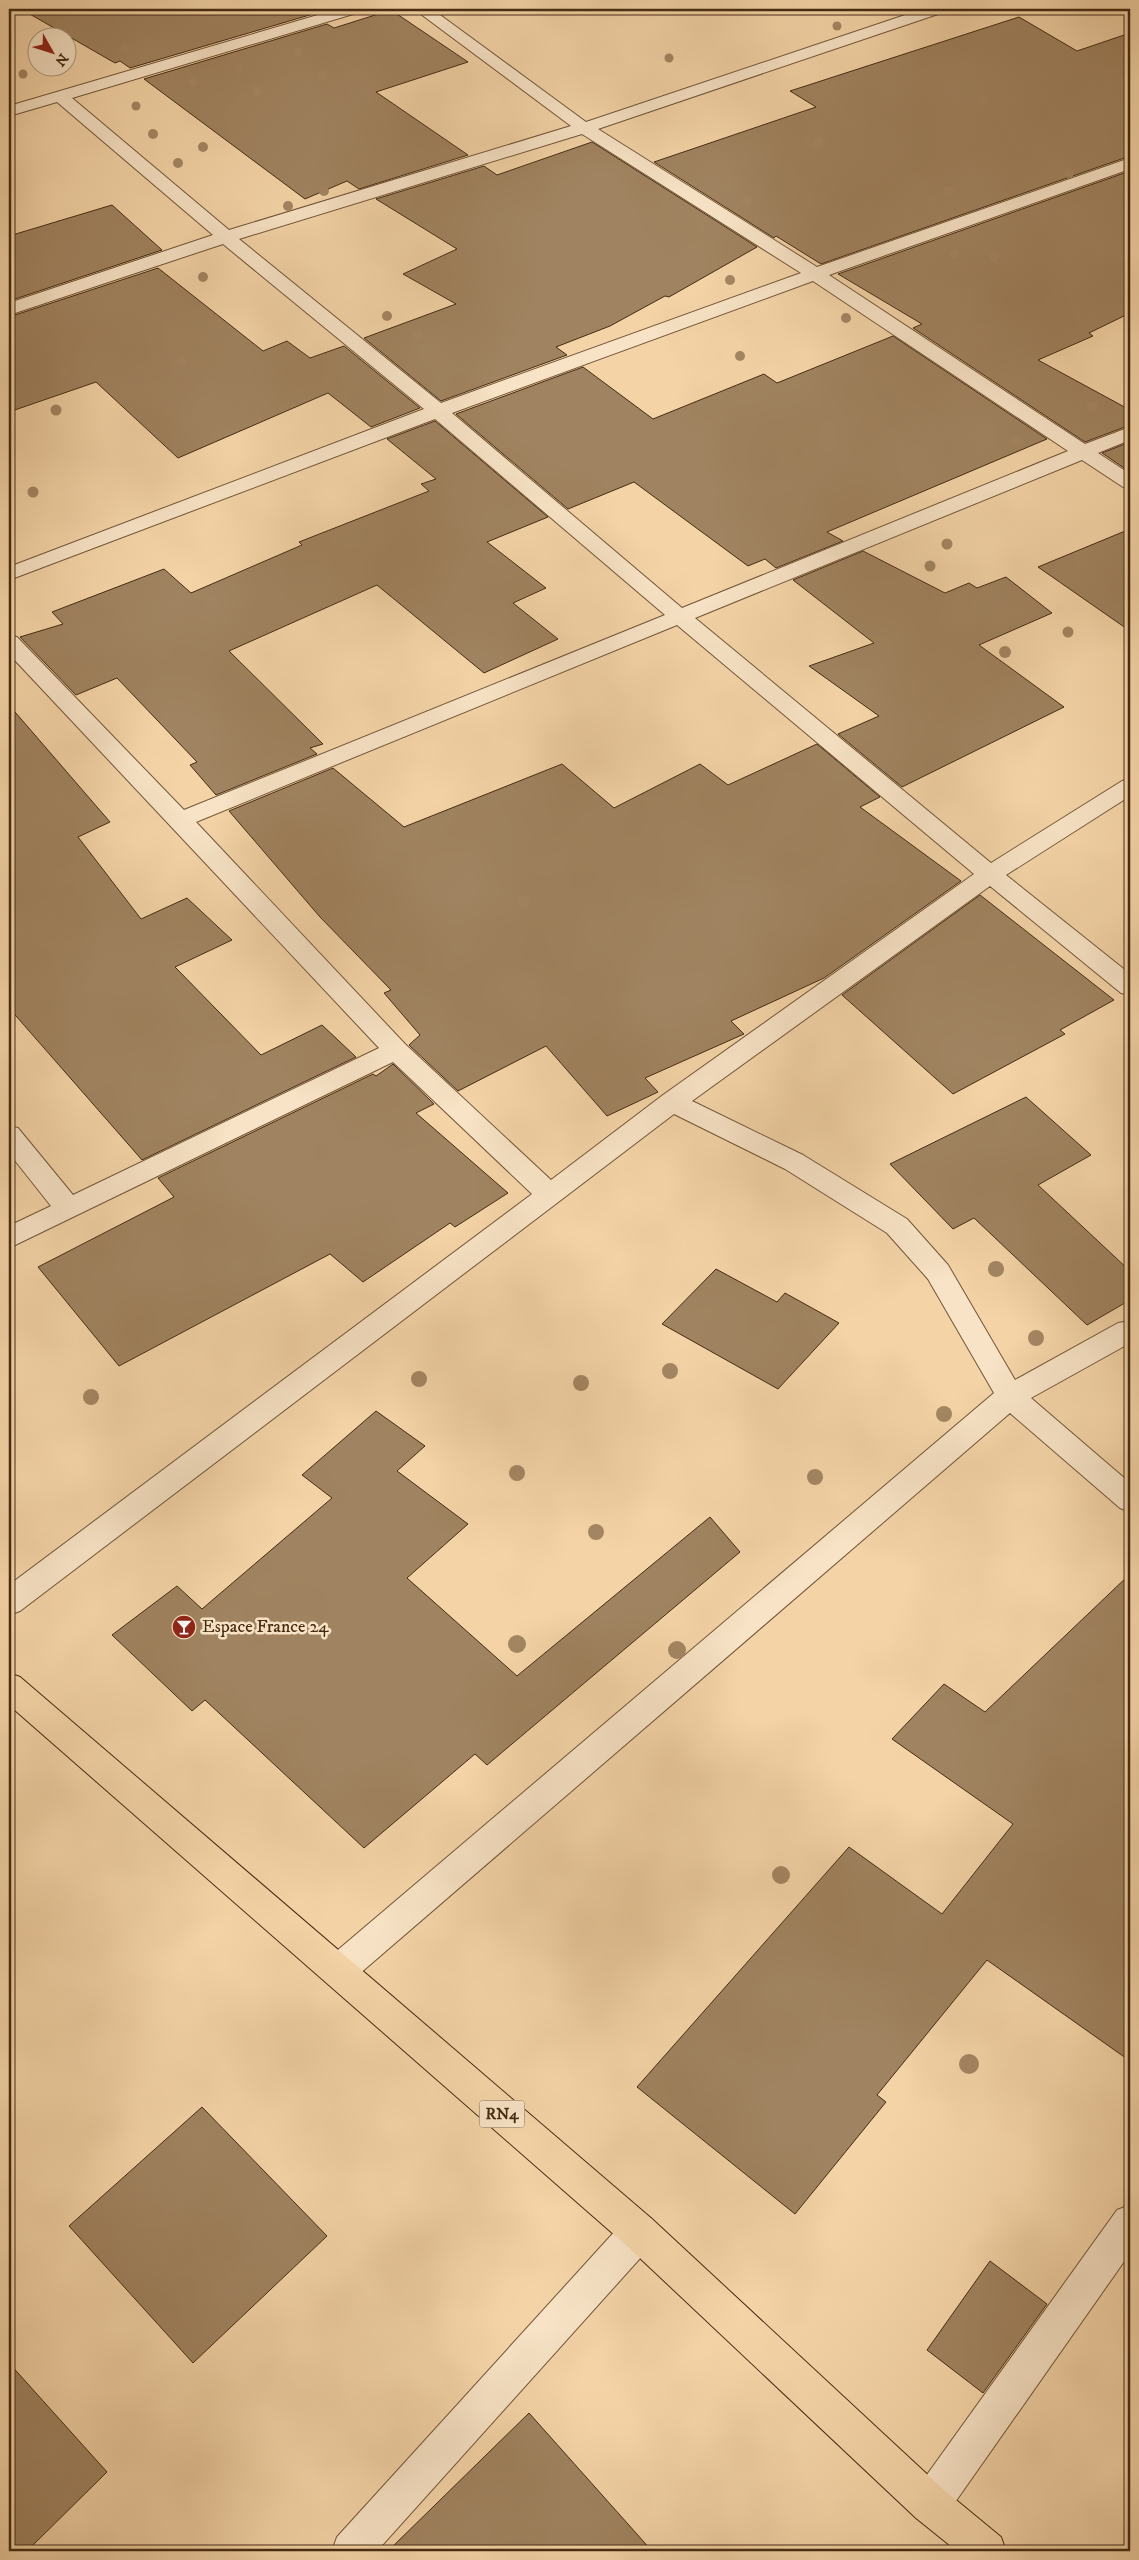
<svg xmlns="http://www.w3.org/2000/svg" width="1139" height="2560" font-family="'IM FELL DW Pica',serif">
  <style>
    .building { fill: #a08360; stroke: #462b13 }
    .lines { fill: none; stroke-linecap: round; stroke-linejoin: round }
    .minor-casing { stroke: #725538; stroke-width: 2 }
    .highway-casing { stroke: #462b13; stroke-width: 2 }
    .minor { fill: #f8e3c6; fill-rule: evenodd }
    .highway { fill: #f4d4a7; fill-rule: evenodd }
    .tree { fill: #a48663 }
    .labels { text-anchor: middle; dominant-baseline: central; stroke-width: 5; stroke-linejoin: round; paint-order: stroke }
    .shield { fill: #f8e3c6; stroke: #7b6249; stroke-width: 1 }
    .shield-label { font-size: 16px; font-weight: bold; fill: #462b13 }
    .poi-label { font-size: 18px; fill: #462b13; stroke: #f8e3c6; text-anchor: start }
  </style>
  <rect width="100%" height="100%" fill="#f4d4a7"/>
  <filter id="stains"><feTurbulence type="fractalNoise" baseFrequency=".004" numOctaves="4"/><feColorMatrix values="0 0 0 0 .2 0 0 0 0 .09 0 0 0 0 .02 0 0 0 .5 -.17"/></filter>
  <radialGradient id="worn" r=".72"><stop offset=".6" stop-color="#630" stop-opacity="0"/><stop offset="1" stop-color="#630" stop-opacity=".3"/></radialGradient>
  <!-- building -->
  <g class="building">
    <polygon points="21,9 304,9 313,14 130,68 120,61 115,63"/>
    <polygon points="391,10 468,62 376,92 468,155 359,189 347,181 305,199 144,79 327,24 334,28"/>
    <polygon points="1019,17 1077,51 1130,33 1130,156 821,264 776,236 774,238 654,162 816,107 790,91"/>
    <polygon points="592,142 757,247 669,297 665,296 610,326 556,347 567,355 441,401 364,338 456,304 403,274 457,249 376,199 484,166 497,175"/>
    <polygon points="1130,171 1130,313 1089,333 1093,336 1038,360 1130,410 1130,425 1085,442 913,328 922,324 838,274"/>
    <polygon points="112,205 162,250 9,301 9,236"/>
    <polygon points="158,268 263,351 287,341 310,358 344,346 420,408 371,427 328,393 178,458 96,382 9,412 9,317"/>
    <polygon points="893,336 1047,439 827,532 843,541 776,568 765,559 748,566 634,482 568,509 456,414 583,367 653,419 764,374 777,383"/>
    <polygon points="435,421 548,517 487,542 546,588 513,603 558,639 484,673 377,585 229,651 323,744 310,748 317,754 216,795 190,765 197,762 117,678 76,695 20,637 63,624 52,612 164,569 191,593 302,545 299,542 429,491 421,484 436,479 387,439"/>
    <polygon points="1130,442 1130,472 1102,453"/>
    <polygon points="1130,529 1130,631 1038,567"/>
    <polygon points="863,551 945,593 969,583 977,588 1006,577 1052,613 979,645 1064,707 902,787 838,734 879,716 809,666 874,643 793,580"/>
    <polygon points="9,705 110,822 78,837 141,919 187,898 232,940 175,967 261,1055 322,1025 356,1057 142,1160 9,1008"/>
    <polygon points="817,744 880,797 860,807 961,881 824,978 731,1021 744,1034 645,1078 658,1092 607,1116 546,1046 458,1091 409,1045 420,1035 384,993 391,990 320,917 229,811 333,768 404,827 562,764 614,808 700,764 728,785"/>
    <polygon points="980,895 1114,1000 1060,1030 1065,1034 953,1094 842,995"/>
    <polygon points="393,1064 434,1104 416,1113 508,1193 455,1227 450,1223 363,1282 330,1254 119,1366 38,1267 174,1197 158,1178 373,1074 376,1076"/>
    <polygon points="1026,1097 1091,1155 1038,1185 1130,1271 1130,1300 1087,1325 974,1218 953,1229 890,1164"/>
    <polygon points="716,1269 777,1302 785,1293 839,1323 778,1389 662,1324"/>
    <polygon points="376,1411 425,1446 397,1471 468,1524 407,1578 517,1676 710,1517 740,1552 487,1765 475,1754 364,1848 205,1700 192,1711 112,1635 177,1586 202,1609 332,1498 302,1475"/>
    <polygon points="1130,1574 1130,2061 987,1960 877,2095 886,2102 795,2214 637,2087 849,1847 942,1914 1013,1824 892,1739 944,1684 985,1712"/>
    <polygon points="202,2107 327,2236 193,2363 69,2226"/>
    <polygon points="990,2261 1047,2304 983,2393 927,2350"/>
    <polygon points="9,2363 107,2472 27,2551 9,2551"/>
    <polygon points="529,2413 652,2551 388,2551"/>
  </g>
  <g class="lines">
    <!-- minor casing -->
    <g class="minor-casing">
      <g id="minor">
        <path d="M338 9H362L360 12 72 98 229 230 571 126 414 9H432L586 122 923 9H946L944 12 598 129 817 267 1130 158V169L829 275 1085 444 1130 427V440L1098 453 1130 474V489L1123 487 1082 460 695 618 991 863 1122 781 1130 779V796L1006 875 1130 974V995L1121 993 990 886 692 1101 803 1155 907 1219 948 1265 1015 1380 1118 1323 1130 1321V1343L1031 1398 1130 1483V1512L1120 1508 1010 1413 350 1982 338 1987 326 1982 321 1971 326 1960 994 1393 928 1279 887 1233 785 1169 674 1114 20 1611 9 1615V1585L532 1194 393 1062 9 1248V1226L51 1206 9 1153V1126L18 1128 73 1195 379 1048 9 654V636L17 637 184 810 665 615 435 419 9 580V567L424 409 223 244 9 315V303L213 235 57 102 9 116V106ZM582 134 801 273 441 403 239 239ZM813 281 1068 451 682 608 452 413ZM677 625 974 874 663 1095 551 1180 405 1044 196 822Z"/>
        <polygon points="1130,2205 1130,2253 944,2518 930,2523 916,2518 911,2504 916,2490 1117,2210"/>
        <polygon points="639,2214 652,2219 657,2232 652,2245 377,2551 332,2551 337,2537 626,2219"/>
      </g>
    </g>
    <!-- highway casing -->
    <g class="highway-casing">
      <polygon id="highway" points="9,1673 20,1677 652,2219 944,2490 1001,2537 1006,2551 957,2551 916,2518 626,2245 9,1705"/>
    </g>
    <!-- minor -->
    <use href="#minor" class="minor"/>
    <!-- highway -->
    <use href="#highway" class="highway"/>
  </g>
  <!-- trees -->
  <g class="tree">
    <circle cx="837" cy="26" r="4.5"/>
    <circle cx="125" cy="48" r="4.5"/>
    <circle cx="298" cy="52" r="4.5"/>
    <circle cx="669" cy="58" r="4.5"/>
    <circle cx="239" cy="69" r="4.5"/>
    <circle cx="23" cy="74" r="4.5"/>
    <circle cx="322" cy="75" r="4.5"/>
    <circle cx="193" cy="82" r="4.5"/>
    <circle cx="257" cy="91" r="4.5"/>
    <circle cx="984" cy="99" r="4.5"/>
    <circle cx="136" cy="106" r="4.5"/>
    <circle cx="153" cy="134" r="5"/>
    <circle cx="818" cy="143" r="5"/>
    <circle cx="203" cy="147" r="5"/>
    <circle cx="178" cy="163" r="5"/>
    <circle cx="1069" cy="173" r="5"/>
    <circle cx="324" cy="191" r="5"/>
    <circle cx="949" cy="191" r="5"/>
    <circle cx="747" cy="201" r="5"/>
    <circle cx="288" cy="206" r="5"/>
    <circle cx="954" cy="254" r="5"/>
    <circle cx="994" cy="257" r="5"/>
    <circle cx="203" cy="277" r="5"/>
    <circle cx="730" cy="280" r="5"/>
    <circle cx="387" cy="316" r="5"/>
    <circle cx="846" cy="318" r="5"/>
    <circle cx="417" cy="334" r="5"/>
    <circle cx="740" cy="356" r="5"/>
    <circle cx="182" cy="362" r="5"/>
    <circle cx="63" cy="373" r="5"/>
    <circle cx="1092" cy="407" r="5.5"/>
    <circle cx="56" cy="410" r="5.5"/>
    <circle cx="1017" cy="441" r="5.5"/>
    <circle cx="33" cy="492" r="5.5"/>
    <circle cx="947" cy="544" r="5.5"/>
    <circle cx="930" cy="566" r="5.5"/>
    <circle cx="1068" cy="632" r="5.5"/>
    <circle cx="1005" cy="652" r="6"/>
    <circle cx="524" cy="902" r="7"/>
    <circle cx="996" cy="1269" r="8"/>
    <circle cx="1036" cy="1338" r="8"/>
    <circle cx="670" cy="1371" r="8"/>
    <circle cx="419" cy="1379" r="8"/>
    <circle cx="581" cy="1383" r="8"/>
    <circle cx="91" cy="1397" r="8"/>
    <circle cx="944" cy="1414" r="8"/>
    <circle cx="517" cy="1473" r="8"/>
    <circle cx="815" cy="1477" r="8"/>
    <circle cx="596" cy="1532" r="8"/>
    <circle cx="517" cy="1644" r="9"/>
    <circle cx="677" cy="1650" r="9"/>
    <circle cx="781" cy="1875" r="9"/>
    <circle cx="969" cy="2064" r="10"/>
  </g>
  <!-- icons -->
  <defs>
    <g id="bar-disc" transform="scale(1.25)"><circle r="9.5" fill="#8f2418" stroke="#f8e3c6"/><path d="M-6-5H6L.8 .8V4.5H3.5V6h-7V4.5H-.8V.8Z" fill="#fff"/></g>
  </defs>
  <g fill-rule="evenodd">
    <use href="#bar-disc" x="184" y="1627"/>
  </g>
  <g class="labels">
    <!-- shield labels -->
    <rect class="shield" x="479.5" y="2100.5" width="45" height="27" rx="4"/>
    <g class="shield-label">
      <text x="502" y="2114">RN4</text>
    </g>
    <!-- poi labels -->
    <g class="poi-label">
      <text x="202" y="1627">Espace France 24</text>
    </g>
  </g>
  <!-- margin -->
  <rect width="1139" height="2560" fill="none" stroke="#f4d4a7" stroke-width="30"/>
  <rect x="10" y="10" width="1119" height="2540" fill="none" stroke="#462b13" stroke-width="2.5"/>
  <rect x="15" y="15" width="1109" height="2530" fill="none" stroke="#462b13"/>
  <!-- north arrow -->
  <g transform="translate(52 52) rotate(129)"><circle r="24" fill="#f8e3c6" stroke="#b1997e"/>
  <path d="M0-4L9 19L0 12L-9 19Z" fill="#8f2418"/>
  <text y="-8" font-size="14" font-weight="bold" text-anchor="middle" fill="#462b13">N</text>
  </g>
  <rect width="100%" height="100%" filter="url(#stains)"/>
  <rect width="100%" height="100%" fill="url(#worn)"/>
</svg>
